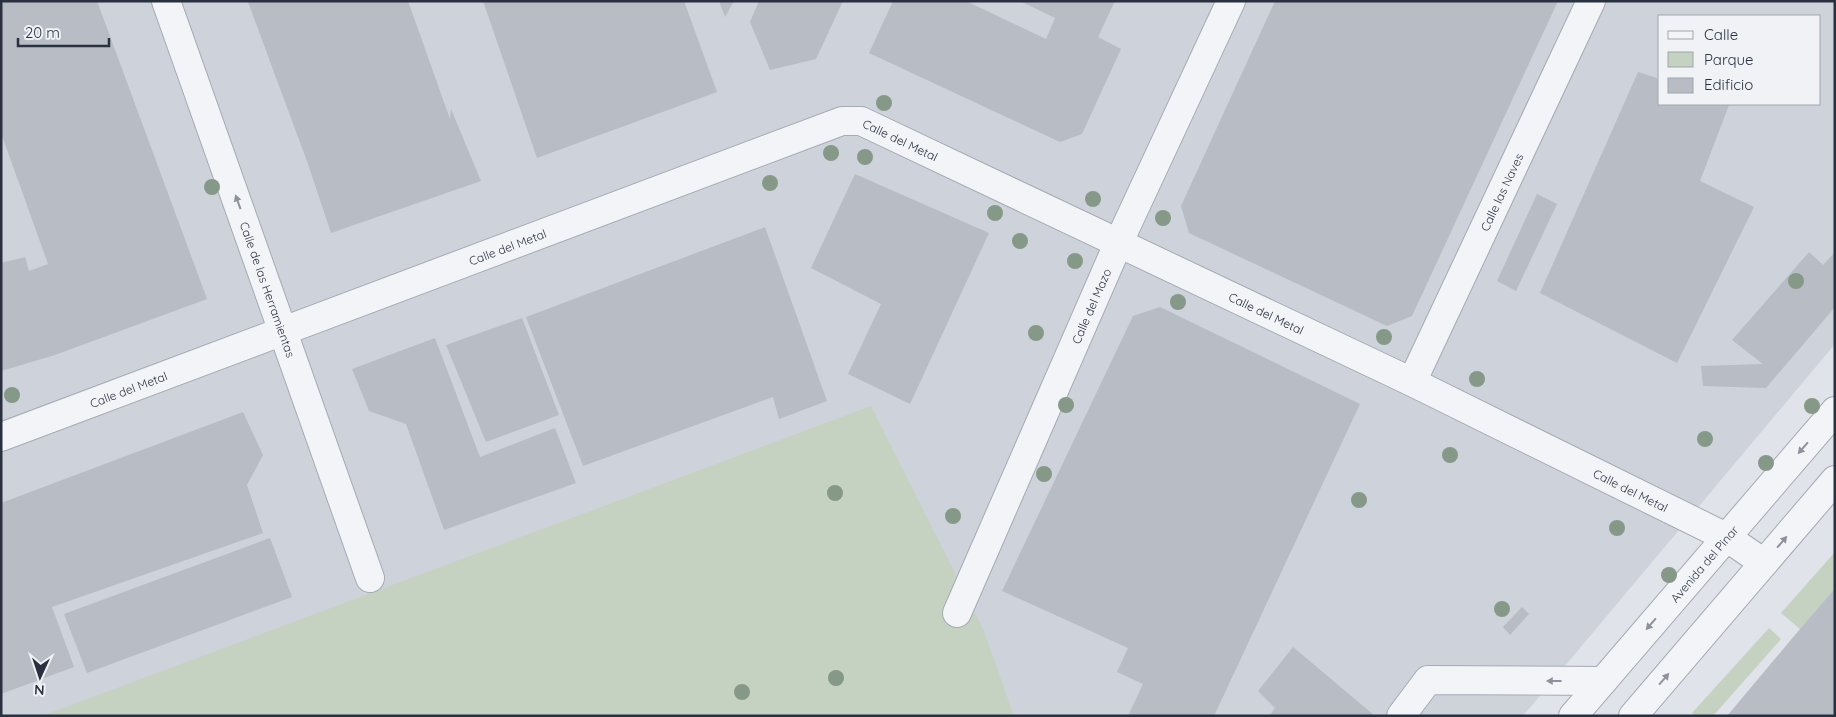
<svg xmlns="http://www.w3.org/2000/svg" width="1836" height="717" font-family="Quicksand,sans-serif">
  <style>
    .built { fill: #ced2db; fill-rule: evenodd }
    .green { fill: #c5d2c1 }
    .building { fill: #b7bcc5 }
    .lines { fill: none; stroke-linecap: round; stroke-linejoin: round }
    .minor-casing { stroke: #a5aab3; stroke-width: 30 }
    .minor { stroke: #f3f4f7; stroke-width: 28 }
    .tree { fill: #869887 }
    .oneway { fill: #8e929c }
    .labels { text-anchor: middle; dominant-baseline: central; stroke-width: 4; stroke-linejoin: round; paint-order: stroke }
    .street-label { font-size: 12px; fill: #293140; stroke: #f0f2f6 }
  </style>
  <rect width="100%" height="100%" fill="#e0e3e9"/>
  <!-- built -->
  <path class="built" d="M1 1H1835V344L1523 716H1ZM1660 16H1820V104H1660Z"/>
  <!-- green -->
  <g class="green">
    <polygon points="871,406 984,631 1014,716 42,716"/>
    <polygon points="1835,552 1835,588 1800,629 1781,613"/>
    <polygon points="1769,628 1781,639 1713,716 1695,716 1692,713"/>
  </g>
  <!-- building -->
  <g class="building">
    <polygon points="1,1 97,1 207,299 55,355 1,371 1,263 25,257 29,271 48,264 1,133"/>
    <polygon points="408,1 450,119 451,109 481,181 331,233 308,164 248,2"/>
    <polygon points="483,1 684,1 717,92 537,158"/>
    <polygon points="719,1 734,1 725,17"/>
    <polygon points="759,1 843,1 816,59 770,70 750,22"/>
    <polygon points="893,1 966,1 1046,39 1055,18 1020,1 1115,1 1098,37 1121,49 1082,134 1060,142 869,53"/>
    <polygon points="1275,1 1558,1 1412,316 1387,326 1189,233 1181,206"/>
    <polygon points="1638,72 1660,79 1660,104 1729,105 1700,181 1754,207 1677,363 1540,293"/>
    <polygon points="855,174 989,233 910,404 848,374 881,304 811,268"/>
    <polygon points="1537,194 1557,204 1516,291 1497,281"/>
    <polygon points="765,227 827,401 779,419 773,397 583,466 526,317"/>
    <polygon points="1809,252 1823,265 1835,252 1835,307 1766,388 1703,386 1701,366 1763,364 1732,340"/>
    <polygon points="1160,307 1360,404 1214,716 1128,716 1143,684 1117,672 1128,648 1002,591 1133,316"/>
    <polygon points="522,318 559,415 486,442 446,345"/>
    <polygon points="435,338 480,457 555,428 576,483 444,530 406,424 369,411 352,369"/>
    <polygon points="243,412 263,455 247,485 263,533 52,607 74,667 1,694 1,503"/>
    <polygon points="270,538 292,597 87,673 64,614"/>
    <polygon points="1835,588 1835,716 1727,716 1800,629"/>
    <polygon points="1522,607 1529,614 1510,635 1503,627"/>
    <polygon points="1293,647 1375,716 1269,716 1275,708 1258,691"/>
  </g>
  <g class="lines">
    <!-- minor casing -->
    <g class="minor-casing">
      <g id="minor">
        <path id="s1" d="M166 1 370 578"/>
        <path id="s2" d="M1412 382 1591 1"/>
        <path id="s3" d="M1 437 842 121H861L1412 382 1726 537 1764 563"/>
        <path id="s4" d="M957 613 1118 244 1231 1"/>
        <polyline points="1401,716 1428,680 1603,681"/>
        <path id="s5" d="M1573 716 1835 411"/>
        <polyline points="1633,716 1835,480"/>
      </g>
    </g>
    <!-- minor -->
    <use href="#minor" class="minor"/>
  </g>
  <!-- trees -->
  <g class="tree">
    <circle cx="884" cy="103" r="8"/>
    <circle cx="831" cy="153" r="8"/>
    <circle cx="865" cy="157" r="8"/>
    <circle cx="770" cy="183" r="8"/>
    <circle cx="212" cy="187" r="8"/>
    <circle cx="1093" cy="199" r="8"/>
    <circle cx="995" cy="213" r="8"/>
    <circle cx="1163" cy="218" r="8"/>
    <circle cx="1020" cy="241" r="8"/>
    <circle cx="1075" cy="261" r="8"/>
    <circle cx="1796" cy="281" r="8"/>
    <circle cx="1178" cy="302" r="8"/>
    <circle cx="1036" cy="333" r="8"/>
    <circle cx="1384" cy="337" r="8"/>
    <circle cx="1477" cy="379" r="8"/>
    <circle cx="12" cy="395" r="8"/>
    <circle cx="1066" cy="405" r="8"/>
    <circle cx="1812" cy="406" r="8"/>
    <circle cx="1705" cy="439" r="8"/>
    <circle cx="1450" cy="455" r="8"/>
    <circle cx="1766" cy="463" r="8"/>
    <circle cx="1044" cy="474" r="8"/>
    <circle cx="835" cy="493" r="8"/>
    <circle cx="1359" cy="500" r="8"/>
    <circle cx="953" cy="516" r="8"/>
    <circle cx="1617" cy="528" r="8"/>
    <circle cx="1669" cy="575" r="8"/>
    <circle cx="1502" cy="609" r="8"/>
    <circle cx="836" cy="678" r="8"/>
    <circle cx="742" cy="692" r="8"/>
  </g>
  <!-- one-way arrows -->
  <defs><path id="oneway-solid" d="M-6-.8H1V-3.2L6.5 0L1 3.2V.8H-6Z" transform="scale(1.25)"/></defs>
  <g class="oneway">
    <use href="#oneway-solid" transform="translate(238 202) rotate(-110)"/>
    <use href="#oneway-solid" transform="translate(1803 448) rotate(131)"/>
    <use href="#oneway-solid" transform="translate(1782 542) rotate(-49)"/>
    <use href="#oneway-solid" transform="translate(1651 624) rotate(131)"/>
    <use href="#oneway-solid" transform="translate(1664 679) rotate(-49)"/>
    <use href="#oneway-solid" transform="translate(1554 681) rotate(-180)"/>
  </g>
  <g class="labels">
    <!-- street labels -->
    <g class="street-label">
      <text stroke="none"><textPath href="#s3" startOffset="961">Calle del Metal</textPath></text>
      <text stroke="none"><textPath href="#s2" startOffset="210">Calle las Naves</textPath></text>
      <text stroke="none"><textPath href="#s3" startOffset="541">Calle del Metal</textPath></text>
      <text stroke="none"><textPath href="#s1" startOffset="306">Calle de las Herramientas</textPath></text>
      <text stroke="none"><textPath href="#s4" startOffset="335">Calle del Mazo</textPath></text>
      <text stroke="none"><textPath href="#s3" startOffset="1366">Calle del Metal</textPath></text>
      <text stroke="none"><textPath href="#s3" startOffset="136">Calle del Metal</textPath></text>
      <text stroke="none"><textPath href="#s3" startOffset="1771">Calle del Metal</textPath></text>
      <text stroke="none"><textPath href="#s5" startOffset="201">Avenida del Pinar</textPath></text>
    </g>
  </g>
  <!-- border -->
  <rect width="1836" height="717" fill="none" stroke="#293140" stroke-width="5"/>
  <!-- legend -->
  <rect x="1658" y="15" width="162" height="90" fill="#f0f2f6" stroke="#a0a5ad"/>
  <rect x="1668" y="31" width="25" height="8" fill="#f3f4f7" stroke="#a0a5ad"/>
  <text x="1704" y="40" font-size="15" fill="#293140">Calle</text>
  <rect x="1668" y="52" width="25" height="15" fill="#c5d2c1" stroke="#a0a5ad"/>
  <text x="1704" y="65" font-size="15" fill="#293140">Parque</text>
  <rect x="1668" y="78" width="25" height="15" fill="#b7bcc5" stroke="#a0a5ad"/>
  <text x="1704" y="90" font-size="15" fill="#293140">Edificio</text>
  <!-- north arrow -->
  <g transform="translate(40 677) rotate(183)" stroke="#f0f2f6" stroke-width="4" paint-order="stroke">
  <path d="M0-4L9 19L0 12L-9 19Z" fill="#293140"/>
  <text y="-8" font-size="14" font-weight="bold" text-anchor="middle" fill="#293140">N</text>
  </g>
  <!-- scale -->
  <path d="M18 38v8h91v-8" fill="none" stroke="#293140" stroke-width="2.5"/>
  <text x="25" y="38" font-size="15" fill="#293140" stroke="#f0f2f6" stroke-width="4" paint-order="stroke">20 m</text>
</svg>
